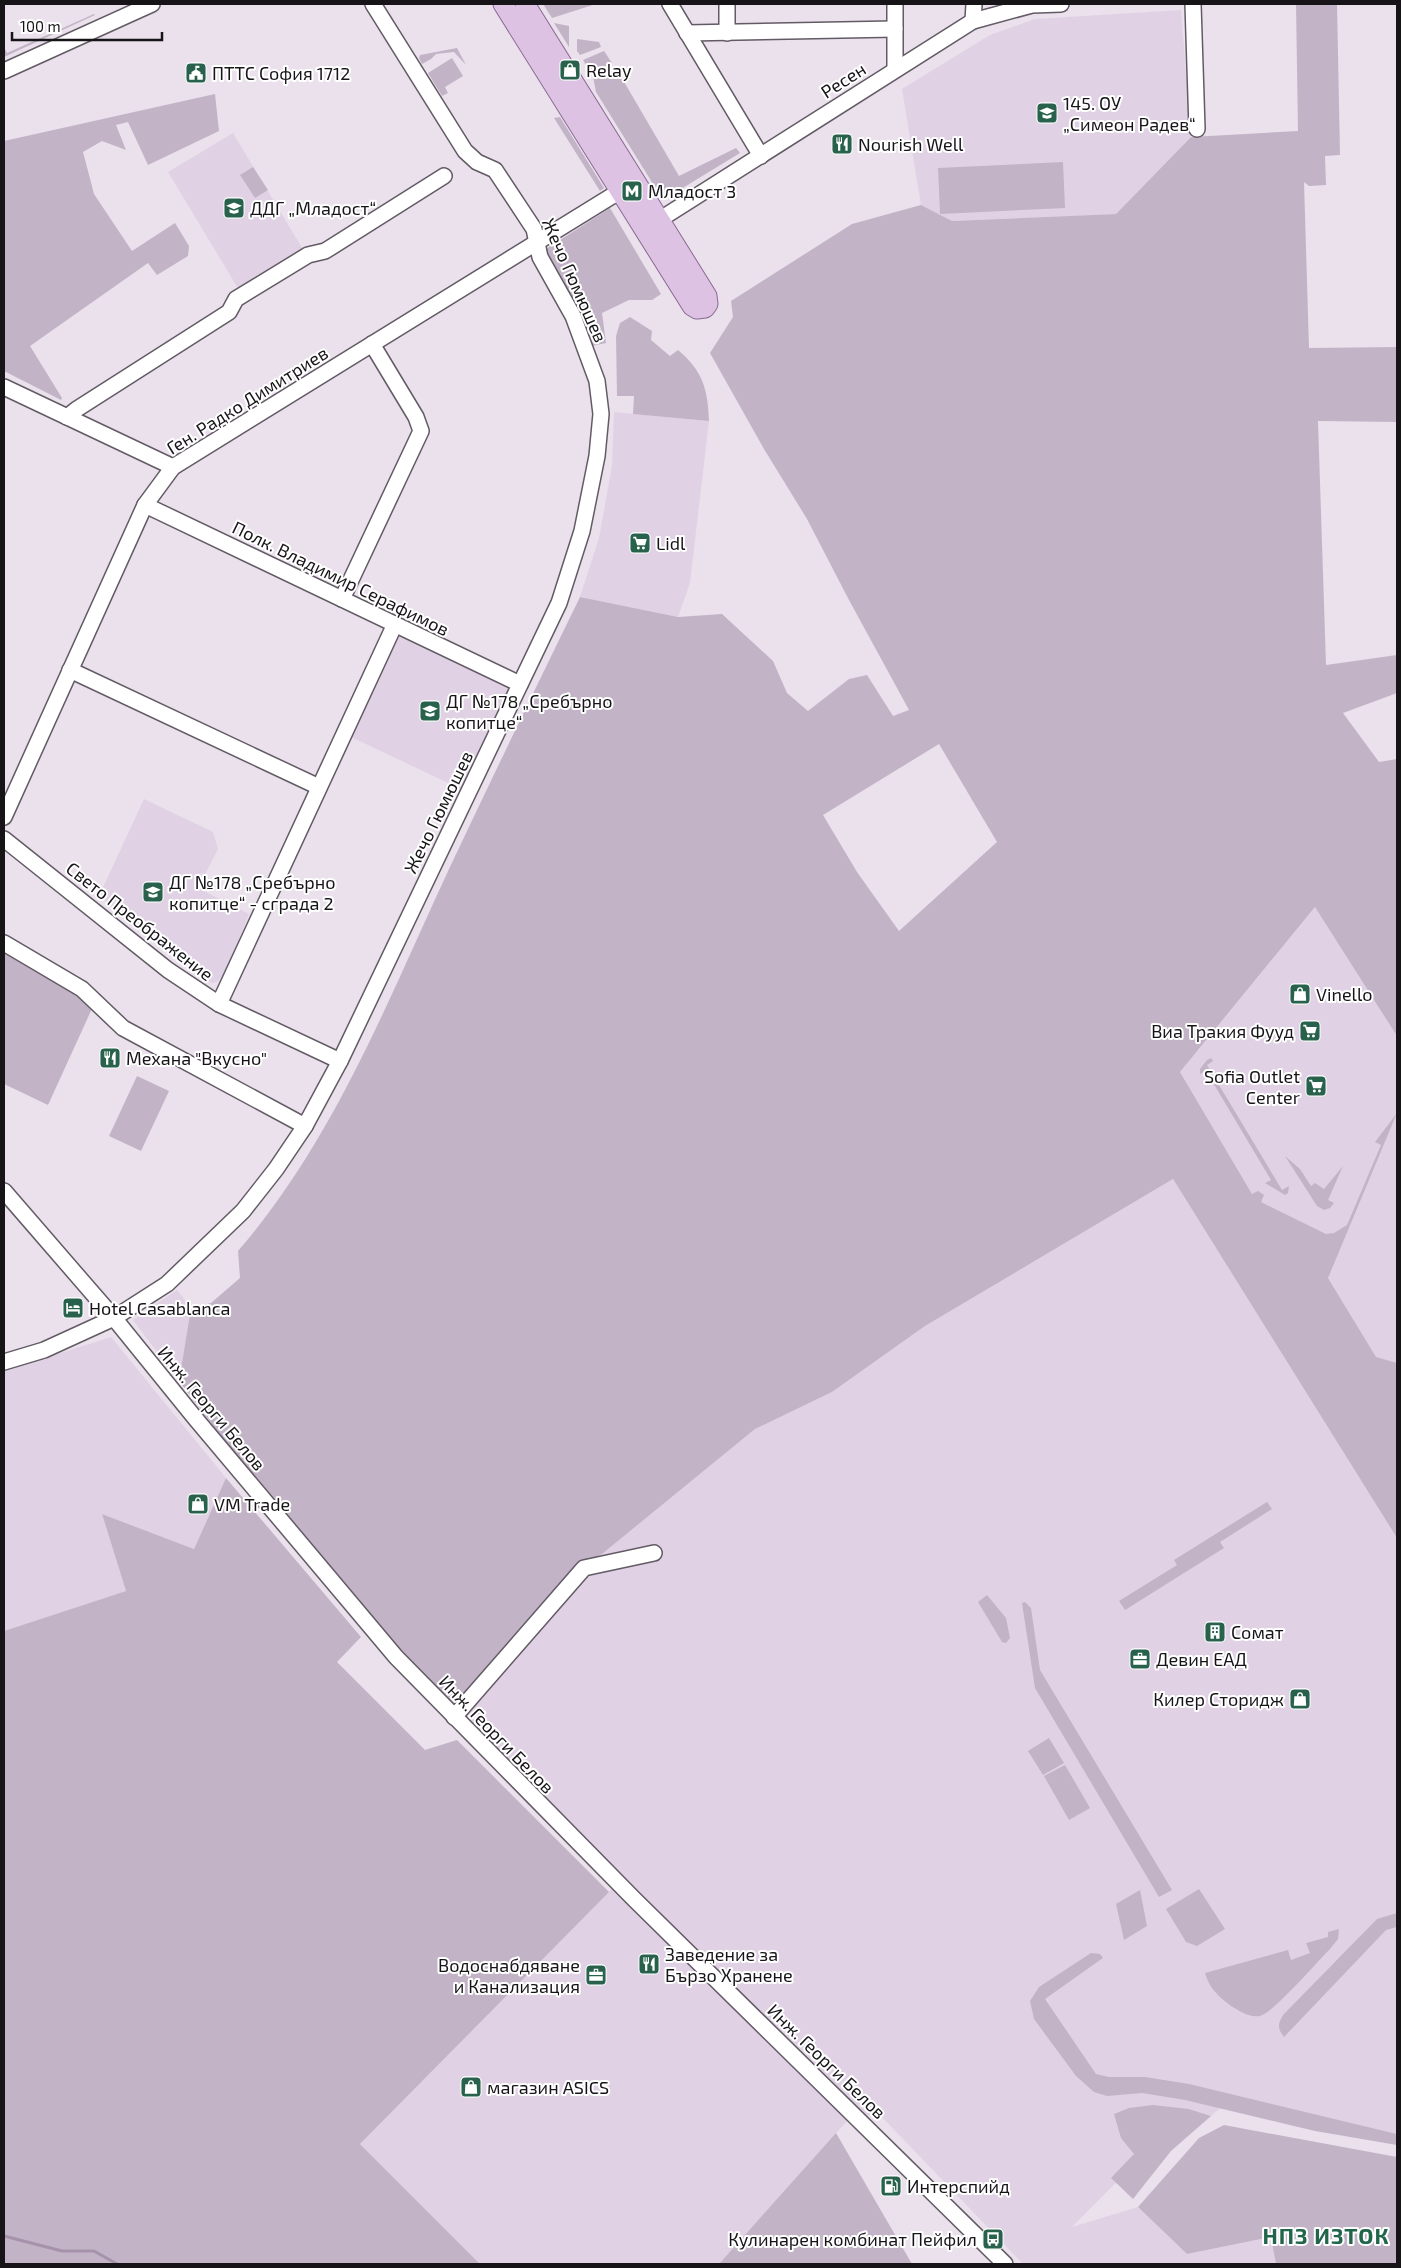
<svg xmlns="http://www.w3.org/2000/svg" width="1401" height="2268" font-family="'Exo 2',sans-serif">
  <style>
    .built { fill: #e0d2e4 }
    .green { fill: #c2b4c6; fill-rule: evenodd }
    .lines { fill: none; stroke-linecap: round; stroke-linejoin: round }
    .stream { stroke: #a692ab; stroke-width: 3 }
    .minor-casing { stroke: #625a64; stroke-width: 18 }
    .major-casing { stroke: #896a91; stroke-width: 21 }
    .minor { stroke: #fff; stroke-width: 15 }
    .major { stroke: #ddc2e4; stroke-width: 19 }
    .labels { text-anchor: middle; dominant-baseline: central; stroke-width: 4; stroke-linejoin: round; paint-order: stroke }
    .poi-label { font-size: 18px; fill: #171418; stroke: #fff; text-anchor: start }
    .street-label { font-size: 18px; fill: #171418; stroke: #fff }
    .district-label { font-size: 22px; font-weight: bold; letter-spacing: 1px; fill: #21654b; stroke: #fff }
  </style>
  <rect width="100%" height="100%" fill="#eae1ec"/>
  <!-- built -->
  <g class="built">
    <polygon points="1181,10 1191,137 1116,214 952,221 921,205 902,89 990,35 1035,19"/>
    <polygon points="233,133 304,251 239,290 168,172"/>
    <polygon points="614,412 709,421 690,583 678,617 580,597 599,538 612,466"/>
    <polygon points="398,633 512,687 463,790 349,736"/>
    <polygon points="144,799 213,832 218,849 198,888 249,914 225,973 218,981 212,983 207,980 99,896"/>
    <polygon points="1316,906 1397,1036 1397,1363 1376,1358 1328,1278 1259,1206 1180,1072"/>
    <polygon points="1173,1179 1397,1538 1397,2134 1254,2100 1219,2109 1211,2116 1189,2109 1072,2227 1138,2207 1187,2254 1272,2237 1276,2264 1023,2264 878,2113 847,2121 719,2264 480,2264 360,2144 623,1877 464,1717 602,1554 755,1429 832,1392 925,1326"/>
    <polygon points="177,1290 191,1308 179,1381 133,1320"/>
    <polygon points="111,1337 226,1478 194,1549 102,1514 126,1591 4,1631 4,1371"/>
  </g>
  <!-- green -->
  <g class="green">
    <polygon points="543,4 596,4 552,18"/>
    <path d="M1296 4H1337L1340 155 1325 156 1326 185 1309 186 1304 182 1309 348 1397 347V422L1318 421 1326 665 1397 655V693L1343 713 1379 762 1397 759V1036L1315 907 1180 1072 1252 1194 1258 1191 1264 1195 1261 1202 1326 1234 1334 1233 1347 1225 1381 1145 1375 1142 1397 1113 1328 1278 1376 1357 1397 1363V1538L1173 1179 925 1326 832 1392 755 1429 602 1554 579 1566 454 1707 406 1659 229 1446 179 1381 191 1308 211 1303 240 1278 238 1251C334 1140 388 1000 449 869 492 778 536 687 580 597L678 617 722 614 773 661 787 693 808 711 849 679 867 675 893 716 909 710 849 600 807 519 764 449 710 353 733 317 731 301 852 224 921 205 952 221 1116 214 1191 137 1298 131ZM939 744 997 842 899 931 857 872 823 815Z"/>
    <polygon points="94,14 95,15 4,57 4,47 7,53"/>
    <polygon points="554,23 569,26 569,47"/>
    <polygon points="577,39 599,42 601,47 580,55 577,51"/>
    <polygon points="457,48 466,65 454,52 436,54 431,59 422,64 419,58 420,55"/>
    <polygon points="604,51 612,63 591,73 583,60"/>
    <polygon points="452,58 463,76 445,87 448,93 442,96 428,73"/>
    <polygon points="616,68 679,176 736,148 740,153 663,200 596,92 593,77"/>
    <polygon points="215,94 219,131 148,165 128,122 116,125 126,150 102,141 83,152 94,194 132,251 175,223 189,246 188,256 157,275 148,263 30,346 62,398 61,400 4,371 4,141"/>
    <polygon points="560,117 604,188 600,191 554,118"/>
    <polygon points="1063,162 1065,208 940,214 938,168"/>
    <polygon points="253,167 268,190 255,198 240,175"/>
    <polygon points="610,208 661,294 652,300 629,300 602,313 606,343 592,346 546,249"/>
    <path d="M630 317 652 331 651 340 670 356 678 350C703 371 708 390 709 421L633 414 634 396H617L616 336 620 323Z"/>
    <polygon points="4,943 95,1002 48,1105 4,1084"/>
    <polygon points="1211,1058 1213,1061 1207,1065 1282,1190 1289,1186 1288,1193 1285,1195 1265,1183 1271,1180 1206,1071 1200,1074 1200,1069 1207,1060"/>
    <polygon points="137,1076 169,1091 141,1151 109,1136"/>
    <polygon points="1285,1156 1300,1169 1311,1186 1315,1183 1324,1189 1343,1166 1328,1200 1334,1203 1330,1208 1324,1210 1317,1206"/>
    <polygon points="226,1478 361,1637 337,1662 425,1750 457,1740 609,1892 360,2144 480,2264 4,2264 4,1631 126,1591 102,1514 194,1549"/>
    <polygon points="1267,1502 1272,1509 1220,1542 1224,1548 1125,1610 1119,1601 1177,1565 1174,1560"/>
    <polygon points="987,1595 1006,1618 1010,1638 1006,1643 1002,1642 978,1602"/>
    <polygon points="1025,1602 1031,1608 1040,1670 1172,1890 1159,1897 1035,1688 1022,1603"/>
    <polygon points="1049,1738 1064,1763 1043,1775 1028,1751"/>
    <polygon points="1065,1765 1090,1808 1069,1820 1044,1776"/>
    <polygon points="1199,1889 1225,1929 1197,1946 1186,1942 1166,1909"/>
    <polygon points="1140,1890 1147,1926 1124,1940 1116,1904"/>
    <path d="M1397 1913V1927L1386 1930 1284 2037C1277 2028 1278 2024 1283 2015L1377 1919Z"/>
    <path d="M1339 1929 1338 1939 1330 1949C1318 1961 1273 2013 1260 2016 1249 2018 1240 2011 1231 2006 1219 1997 1209 1988 1205 1973L1288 1950 1291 1960 1310 1953 1306 1943 1328 1937V1932Z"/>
    <polygon points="1091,1953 1100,1954 1103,1958 1045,1999 1096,2074 1109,2077 1145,2077 1189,2084 1397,2134 1397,2145 1315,2131 1185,2100 1142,2093 1107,2096 1094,2092 1076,2076 1034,2019 1030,2001 1039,1987"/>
    <polygon points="1153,2105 1189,2109 1211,2116 1171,2151 1133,2199 1111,2178 1134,2154 1121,2138 1114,2114 1129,2108"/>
    <polygon points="1224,2125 1397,2157 1397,2264 1276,2264 1271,2237 1187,2254 1138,2207 1199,2138"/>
    <polygon points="836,2133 912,2264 719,2264"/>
  </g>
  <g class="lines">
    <!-- stream -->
    <polyline class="stream" points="4,2236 62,2251 94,2251 117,2264"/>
    <!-- minor casing -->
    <g class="minor-casing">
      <g id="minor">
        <polyline points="670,4 761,156"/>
        <polyline points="895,4 895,68"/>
        <polyline points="1193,4 1197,129"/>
        <polyline points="973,21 974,4"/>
        <polyline points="687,33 895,29"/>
        <polyline points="727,33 727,4"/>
        <polyline points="4,71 152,4"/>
        <polyline points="659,220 973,21 1032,5 1061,4"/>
        <polyline points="4,387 173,467"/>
        <polyline points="67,417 77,409 229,312 236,299 308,255 325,251 444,176"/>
        <polyline points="145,505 520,684"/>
        <polyline points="342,599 421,431 416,417 372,344"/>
        <polyline points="70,670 319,787"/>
        <polyline points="4,817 145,505 173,467 620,191"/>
        <polyline points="4,839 168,970 219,1004 340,1061"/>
        <polyline points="4,943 82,989 123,1028 305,1126"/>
        <polyline points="219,1004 395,624"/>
        <polyline points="4,1191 114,1318 195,1418 396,1657 634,1899 1005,2264"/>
        <polyline points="4,1362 44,1350 114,1318 167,1284 243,1211 276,1169 305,1126 340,1061 559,603 582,531 597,456 601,414 597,381 573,316 540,257 534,229 495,170 477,162 465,151 373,4"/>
        <polyline points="454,1717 584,1568 654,1553"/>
      </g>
    </g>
    <!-- major casing -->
    <g class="major-casing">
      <polyline id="major" points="503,4 692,306 697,309 705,308 708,304 707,296 525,4"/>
    </g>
    <!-- minor -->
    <use href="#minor" class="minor"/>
    <!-- major -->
    <use href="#major" class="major"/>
  </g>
  <!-- icons -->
  <defs>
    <g id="shop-square" transform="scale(1.125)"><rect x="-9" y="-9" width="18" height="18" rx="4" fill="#28624c" stroke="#fff"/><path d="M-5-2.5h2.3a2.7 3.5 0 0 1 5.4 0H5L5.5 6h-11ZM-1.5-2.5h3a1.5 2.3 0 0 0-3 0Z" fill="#fff"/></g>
    <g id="civic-square" transform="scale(1.125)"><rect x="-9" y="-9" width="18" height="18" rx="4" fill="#28624c" stroke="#fff"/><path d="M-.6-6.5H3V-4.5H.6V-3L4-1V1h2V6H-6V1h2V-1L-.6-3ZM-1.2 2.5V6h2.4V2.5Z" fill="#fff"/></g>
    <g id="school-square" transform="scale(1.125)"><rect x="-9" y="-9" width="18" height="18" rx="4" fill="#28624c" stroke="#fff"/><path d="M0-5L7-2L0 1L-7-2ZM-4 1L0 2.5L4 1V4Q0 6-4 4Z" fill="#fff"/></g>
    <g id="restaurant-square" transform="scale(1.125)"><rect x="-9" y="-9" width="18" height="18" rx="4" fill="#28624c" stroke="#fff"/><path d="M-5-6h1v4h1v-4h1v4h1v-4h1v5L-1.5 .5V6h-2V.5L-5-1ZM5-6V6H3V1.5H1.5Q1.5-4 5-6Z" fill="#fff"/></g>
    <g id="metro-square" transform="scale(1.125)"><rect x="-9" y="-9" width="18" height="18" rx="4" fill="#28624c" stroke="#fff"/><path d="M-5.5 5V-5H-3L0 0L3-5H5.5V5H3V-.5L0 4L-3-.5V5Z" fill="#fff"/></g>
    <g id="supermarket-square" transform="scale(1.125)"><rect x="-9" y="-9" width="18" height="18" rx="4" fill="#28624c" stroke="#fff"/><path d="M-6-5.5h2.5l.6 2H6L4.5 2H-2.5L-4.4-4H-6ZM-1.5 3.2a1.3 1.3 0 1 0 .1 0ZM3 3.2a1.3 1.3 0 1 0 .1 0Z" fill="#fff"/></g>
    <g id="hotel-square" transform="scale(1.125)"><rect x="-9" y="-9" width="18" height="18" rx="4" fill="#28624c" stroke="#fff"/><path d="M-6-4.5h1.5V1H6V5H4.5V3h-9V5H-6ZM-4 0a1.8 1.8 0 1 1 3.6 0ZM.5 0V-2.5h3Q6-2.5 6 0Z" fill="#fff"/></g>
    <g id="building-square" transform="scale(1.125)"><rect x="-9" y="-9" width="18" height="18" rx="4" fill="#28624c" stroke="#fff"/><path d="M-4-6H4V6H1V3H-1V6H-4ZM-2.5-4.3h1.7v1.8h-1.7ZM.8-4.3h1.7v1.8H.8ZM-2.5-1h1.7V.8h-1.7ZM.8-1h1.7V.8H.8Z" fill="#fff"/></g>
    <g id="office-square" transform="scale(1.125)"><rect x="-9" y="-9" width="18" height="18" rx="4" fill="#28624c" stroke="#fff"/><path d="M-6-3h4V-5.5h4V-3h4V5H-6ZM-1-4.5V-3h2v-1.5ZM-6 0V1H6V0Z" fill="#fff"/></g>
    <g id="fuel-square" transform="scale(1.125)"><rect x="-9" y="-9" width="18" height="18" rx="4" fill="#28624c" stroke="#fff"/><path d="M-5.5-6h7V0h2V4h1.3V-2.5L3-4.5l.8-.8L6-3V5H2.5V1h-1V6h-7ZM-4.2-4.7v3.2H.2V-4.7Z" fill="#fff"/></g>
    <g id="bus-square" transform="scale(1.125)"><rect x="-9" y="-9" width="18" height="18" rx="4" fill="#28624c" stroke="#fff"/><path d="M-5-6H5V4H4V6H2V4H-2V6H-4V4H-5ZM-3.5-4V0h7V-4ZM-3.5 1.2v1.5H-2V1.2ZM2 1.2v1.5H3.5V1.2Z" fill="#fff"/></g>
  </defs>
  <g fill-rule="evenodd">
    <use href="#shop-square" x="570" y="70"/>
    <use href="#civic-square" x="196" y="73"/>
    <use href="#school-square" x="1047" y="113"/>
    <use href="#restaurant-square" x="842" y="144"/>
    <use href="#metro-square" x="632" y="191"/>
    <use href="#school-square" x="234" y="208"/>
    <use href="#supermarket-square" x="640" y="543"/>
    <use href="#school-square" x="430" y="711"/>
    <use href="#school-square" x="153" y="892"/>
    <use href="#shop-square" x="1300" y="994"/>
    <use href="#supermarket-square" x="1310" y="1031"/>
    <use href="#restaurant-square" x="110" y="1058"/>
    <use href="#supermarket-square" x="1316" y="1086"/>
    <use href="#hotel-square" x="73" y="1308"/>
    <use href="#shop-square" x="198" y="1504"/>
    <use href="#building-square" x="1215" y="1632"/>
    <use href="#office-square" x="1140" y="1659"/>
    <use href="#shop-square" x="1300" y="1699"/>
    <use href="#restaurant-square" x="649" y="1964"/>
    <use href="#office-square" x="596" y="1975"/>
    <use href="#shop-square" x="471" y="2087"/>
    <use href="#fuel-square" x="891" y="2186"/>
    <use href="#bus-square" x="993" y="2239"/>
  </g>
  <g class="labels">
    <!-- poi labels -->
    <g class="poi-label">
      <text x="586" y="70">Relay</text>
      <text x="212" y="73">ПТТС София 1712</text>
      <text x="1063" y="103">145. ОУ<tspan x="1063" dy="21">„Симеон Радев“</tspan></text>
      <text x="858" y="144">Nourish Well</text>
      <text x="648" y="191">Младост 3</text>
      <text x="250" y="208">ДДГ „Младост“</text>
      <text x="656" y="543">Lidl</text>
      <text x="446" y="701">ДГ №178 „Сребърно<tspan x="446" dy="21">копитце“</tspan></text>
      <text x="169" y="882">ДГ №178 „Сребърно<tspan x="169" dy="21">копитце“ - сграда 2</tspan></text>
      <text x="1316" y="994">Vinello</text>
      <text x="1294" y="1031" text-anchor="end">Виа Тракия Фууд</text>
      <text x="126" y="1058">Механа "Вкусно"</text>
      <text x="1300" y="1076" text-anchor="end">Sofia Outlet<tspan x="1300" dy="21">Center</tspan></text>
      <text x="89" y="1308">Hotel Casablanca</text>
      <text x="214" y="1504">VM Trade</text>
      <text x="1231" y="1632">Сомат</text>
      <text x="1156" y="1659">Девин ЕАД</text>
      <text x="1284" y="1699" text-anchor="end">Килер Сторидж</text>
      <text x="665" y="1954">Заведение за<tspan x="665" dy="21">Бързо Хранене</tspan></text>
      <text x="580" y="1965" text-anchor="end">Водоснабдяване<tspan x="580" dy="21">и Канализация</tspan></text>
      <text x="487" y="2087">магазин ASICS</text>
      <text x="907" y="2186">Интерспийд</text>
      <text x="977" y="2239" text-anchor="end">Кулинарен комбинат Пейфил</text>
    </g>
    <!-- street labels -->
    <g class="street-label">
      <text transform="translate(843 80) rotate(-33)">Ресен</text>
      <text transform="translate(575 280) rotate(66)">Жечо Гюмюшев</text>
      <text transform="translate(247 400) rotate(-32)">Ген. Радко Димитриев</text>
      <text transform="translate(341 578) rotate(26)">Полк. Владимир Серафимов</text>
      <text transform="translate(438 812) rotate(-64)">Жечо Гюмюшев</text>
      <text transform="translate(140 921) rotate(38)">Свето Преображение</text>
      <text transform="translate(212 1408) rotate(50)">Инж. Георги Белов</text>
      <text transform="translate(497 1734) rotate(46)">Инж. Георги Белов</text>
      <text transform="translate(827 2061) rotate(44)">Инж. Георги Белов</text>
    </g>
    <!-- district labels -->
    <g class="district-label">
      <text x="1326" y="2235">НПЗ ИЗТОК</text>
    </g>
  </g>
  <!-- border -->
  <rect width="1401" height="2268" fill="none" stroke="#171418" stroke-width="10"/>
  <!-- scale -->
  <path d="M12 32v8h150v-8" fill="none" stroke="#171418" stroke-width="2.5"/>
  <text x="20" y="32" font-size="15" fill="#171418" stroke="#ffffff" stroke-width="4" paint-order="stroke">100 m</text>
</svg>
